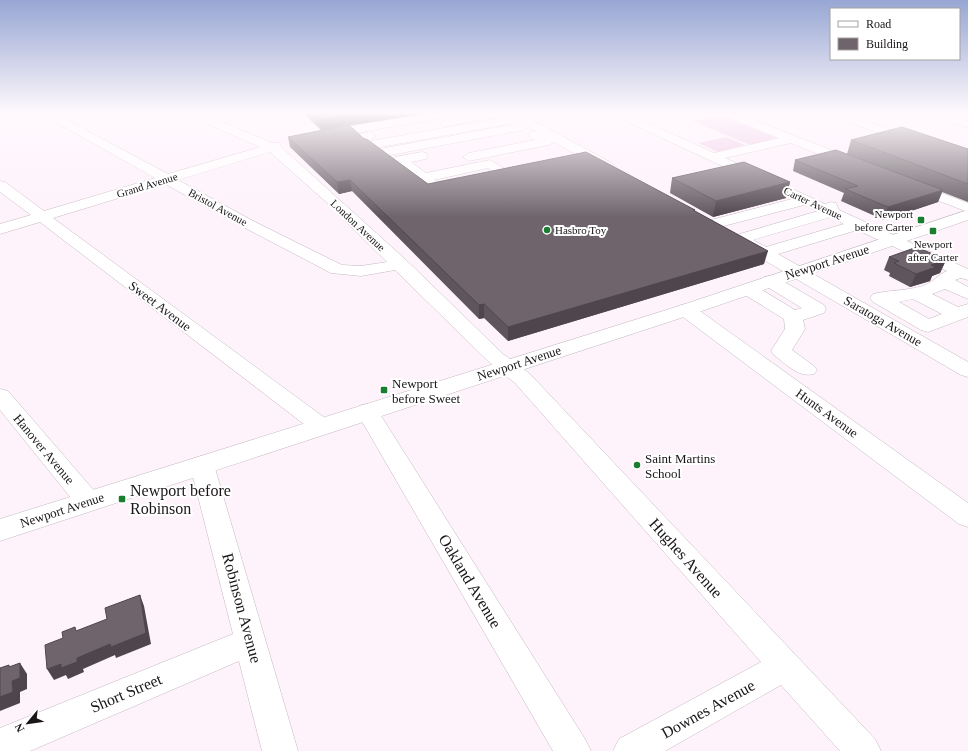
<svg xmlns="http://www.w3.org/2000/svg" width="968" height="751" font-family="'Times New Roman',serif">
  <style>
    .green { fill: #ecc2e4 }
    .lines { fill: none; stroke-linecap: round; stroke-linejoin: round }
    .minor-casing { stroke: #c5b9c2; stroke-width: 1 }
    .major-casing { stroke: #c5b9c2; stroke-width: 1 }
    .minor { fill: #fff; fill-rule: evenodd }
    .major { fill: #fff; fill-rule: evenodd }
    .wall { fill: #5f565d }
    .shaded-wall { fill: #4e464c }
    .building { fill: #6f646c; stroke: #4e464c }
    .poi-dot { fill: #1b7d30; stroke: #fff; stroke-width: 1.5 }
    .labels { text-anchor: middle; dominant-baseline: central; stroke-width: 4; stroke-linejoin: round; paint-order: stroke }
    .far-street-label { font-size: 11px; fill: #191518; stroke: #fff }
    .far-poi-label { font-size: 11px; fill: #191518; stroke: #fff; text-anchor: end }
    .street-label { font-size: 13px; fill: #191518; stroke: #fff }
    .poi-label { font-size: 13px; fill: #191518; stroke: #fff; text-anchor: start }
    .near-poi-label { font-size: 16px; fill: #191518; stroke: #fff; text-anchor: start }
    .near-street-label { font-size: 16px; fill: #191518; stroke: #fff }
  </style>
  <rect width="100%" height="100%" fill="#fef2fb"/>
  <!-- green -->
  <g class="green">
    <polygon points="720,115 779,139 750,145 692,121"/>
    <polygon points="726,137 745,145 718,152 698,143"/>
  </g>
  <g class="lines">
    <!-- minor casing -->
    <g class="minor-casing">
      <g id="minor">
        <polygon points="0,112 23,112 21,114 0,118"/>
        <path d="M38 112H52L168 174 260 147 185 114 184 112H198L272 143H280L281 147 406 260 503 354 529 373 875 739 881 751H840L781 685 665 751H613L619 739 761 662 515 383 489 362 395 270 361 276 331 273 247 229 165 184 53 218 329 421 332 426 329 431 321 434 313 431 40 222 0 234V224L31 215 0 192V181L5 182 44 211 155 178ZM270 152 325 201 387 262 361 266 342 265 257 223 178 180Z"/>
        <polygon points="440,112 466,112 460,115 326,138 320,134 326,130"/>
        <polygon points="487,112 517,112 612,163 614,166 607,170 602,169 554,142 548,145 469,161 463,157 469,153 535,140 528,135 530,132 537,132 528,127 523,130 385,156 379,152 385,148 512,125 509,124 369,149 365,148 354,138 356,135 370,132 376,136 370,140 371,141 500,118 497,117 446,126 440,123 446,120"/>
        <path d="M609 112H624L714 153 779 138 719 114 717 112H733L857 160 858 163 857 166H847L791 143 725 158 825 204 831 202 836 203 839 210 968 269V280L961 278 955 280 968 287V299L945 289 932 294 958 307 968 304V317L928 332 921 330 873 302 870 298 873 294C889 290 906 291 923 286 934 282 937 275 947 271L857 230 778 254 968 362V377L961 375 733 242 731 239 733 236 818 211 804 205 712 229 707 227 704 224 707 221 792 199 611 114ZM831 217 844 224 766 247 753 240ZM913 299 942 314 929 319 899 302Z"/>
        <polygon points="823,112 839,112 968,156 968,164 825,114"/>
        <polygon points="922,112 939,112 968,121 968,128 924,114"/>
        <polygon points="422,152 426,153 428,156 426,159 411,162 426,173 490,160 505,169 526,164 533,168 531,171 503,177 488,168 434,180 437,182 457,178 462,179 464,182 462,185 434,191 429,190 394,160 395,157"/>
        <polygon points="915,183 968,203 968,212 910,190 908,187 910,184"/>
        <path d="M770 276 776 277 824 305 826 309 824 313 803 320 805 329 792 350 814 366 817 370 814 374C798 378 786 364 774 355L771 351 785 329 784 319 742 293 739 289 742 285 748 284 754 285 795 310 802 308 764 285 761 281 764 277Z"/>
        <polygon points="686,304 693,306 968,503 968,527 959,524 679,314 677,310 679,306"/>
        <polygon points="0,389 8,391 97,494 101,501 97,508 88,511 79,508 0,410"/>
        <polygon points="367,404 375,406 378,411 585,739 591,751 553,751 356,411 359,406"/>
        <polygon points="202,456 211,459 214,465 298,751 262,751 239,661 30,751 0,751 0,728 233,634 190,465 193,459"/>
      </g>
    </g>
    <!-- major casing -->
    <g class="major-casing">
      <polygon id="major" points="968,210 968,220 693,314 0,541 0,519 679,306"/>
    </g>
    <!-- minor -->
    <use href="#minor" class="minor"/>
    <!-- major -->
    <use href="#major" class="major"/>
  </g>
  <!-- wall -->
  <g class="wall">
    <polygon points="302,112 436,112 349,125 363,138 428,184 695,210 695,211 764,264 508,341 484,318 479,319 352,191 339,194 290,147 288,137 321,130"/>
    <polygon points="851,140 968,149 968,202 942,192 938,202 884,220 841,201 844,193 793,171 795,160 847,154"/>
    <polygon points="672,178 790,182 786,198 713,217 670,193"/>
    <polygon points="889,257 946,260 940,273 932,276 930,281 910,287 889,276 890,273 884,270"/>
  </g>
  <!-- shaded-wall -->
  <g class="shaded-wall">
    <polygon points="371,112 436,112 321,130 319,120"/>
    <polygon points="350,180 352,191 339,194 337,182"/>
    <polygon points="790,182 786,198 713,217 716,201"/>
    <polygon points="943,190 938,202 884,220 888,207"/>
    <polygon points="768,251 764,264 508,341 508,327"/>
    <polygon points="946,260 940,273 932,276 930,281 910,287 916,274 931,265"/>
    <polygon points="484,304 484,318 479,319 479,305"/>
    <polygon points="140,595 144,606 151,644 116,658 115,655 83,669 84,672 68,679 66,675 54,680 47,669 77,658"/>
    <polygon points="20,663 27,674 27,689 20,692 20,703 0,711 0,697"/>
  </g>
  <!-- building -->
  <g class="building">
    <polygon points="311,112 371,112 319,120"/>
    <polygon points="349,125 363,138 368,140 428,184 586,152 695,210 693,210 768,251 508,327 484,304 479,305 350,180 337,182 288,137"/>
    <polygon points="902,127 968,149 968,184 851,140"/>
    <polygon points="836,150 943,190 888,207 845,189 858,186 795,160"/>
    <polygon points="744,162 790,182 716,201 672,178"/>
    <polygon points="917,247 946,260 931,265 936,267 916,274 894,263 899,261 889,257"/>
    <polygon points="140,595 146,633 111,647 110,644 77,658 77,662 61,668 61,664 47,669 45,645 63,638 62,632 75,627 76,631 107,619 105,608"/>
    <polygon points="20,663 20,678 12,681 13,692 0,697 0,668 9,665 9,667"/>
  </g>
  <!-- sky -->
  <linearGradient id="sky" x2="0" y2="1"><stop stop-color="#97a6d3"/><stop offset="0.52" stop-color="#fff9fd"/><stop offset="1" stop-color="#fff9fd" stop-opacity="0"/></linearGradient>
  <rect width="968" height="217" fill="url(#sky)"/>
  <!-- markers -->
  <g class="poi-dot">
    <rect x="917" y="216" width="8" height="8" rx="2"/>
    <circle cx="547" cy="230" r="4"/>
    <rect x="929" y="227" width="8" height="8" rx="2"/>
    <rect x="380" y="386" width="8" height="8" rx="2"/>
    <circle cx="637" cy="465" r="4"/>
    <rect x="118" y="495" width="8" height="8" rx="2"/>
  </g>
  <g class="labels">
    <!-- far-street labels -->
    <g class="far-street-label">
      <text transform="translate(147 185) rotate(-17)">Grand Avenue</text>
      <text transform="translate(813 203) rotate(25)">Carter Avenue</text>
      <text transform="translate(218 207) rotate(29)">Bristol Avenue</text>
      <text transform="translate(358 225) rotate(43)">London Avenue</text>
    </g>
    <!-- far-poi labels -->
    <g class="far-poi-label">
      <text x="913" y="214">Newport<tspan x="913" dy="13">before Carter</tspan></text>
      <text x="555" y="230" text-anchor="start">Hasbro Toy</text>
      <text x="933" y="244" text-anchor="middle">Newport<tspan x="933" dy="13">after Carter</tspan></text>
    </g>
    <!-- street labels -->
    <g class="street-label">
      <text transform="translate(827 262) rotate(-18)">Newport Avenue</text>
      <text transform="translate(160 306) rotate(37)">Sweet Avenue</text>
      <text transform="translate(883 321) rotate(30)">Saratoga Avenue</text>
      <text transform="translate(519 363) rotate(-18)">Newport Avenue</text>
      <text transform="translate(827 413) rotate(36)">Hunts Avenue</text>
      <text transform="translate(44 449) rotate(50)">Hanover Avenue</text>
      <text transform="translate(62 510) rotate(-18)">Newport Avenue</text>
    </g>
    <!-- poi labels -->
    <g class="poi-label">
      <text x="392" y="383">Newport<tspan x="392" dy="15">before Sweet</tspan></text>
      <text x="645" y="458">Saint Martins<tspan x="645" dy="15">School</tspan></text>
    </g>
    <!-- near-poi labels -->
    <g class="near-poi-label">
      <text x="130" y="490">Newport before<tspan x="130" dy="18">Robinson</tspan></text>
    </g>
    <!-- near-street labels -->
    <g class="near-street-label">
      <text transform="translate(686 558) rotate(48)">Hughes Avenue</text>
      <text transform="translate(470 581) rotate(59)">Oakland Avenue</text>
      <text transform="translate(242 608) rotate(75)">Robinson Avenue</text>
      <text transform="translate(126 693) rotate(-23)">Short Street</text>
      <text transform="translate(708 709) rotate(-29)">Downes Avenue</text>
    </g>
  </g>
  <!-- legend -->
  <rect x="830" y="8" width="130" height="52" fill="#ffffff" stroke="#a3a1a3"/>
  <rect x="838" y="21" width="20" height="6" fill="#ffffff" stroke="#a3a1a3"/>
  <text x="866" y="28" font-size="12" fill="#191518">Road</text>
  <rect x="838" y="38" width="20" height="12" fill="#6f646c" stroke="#a3a1a3"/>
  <text x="866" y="48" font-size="12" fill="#191518">Building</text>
  <!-- north arrow -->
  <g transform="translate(28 723) rotate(241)" stroke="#ffffff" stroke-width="3" paint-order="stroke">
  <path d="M0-3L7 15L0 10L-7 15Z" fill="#191518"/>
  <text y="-6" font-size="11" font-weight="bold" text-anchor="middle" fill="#191518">N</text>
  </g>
</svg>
